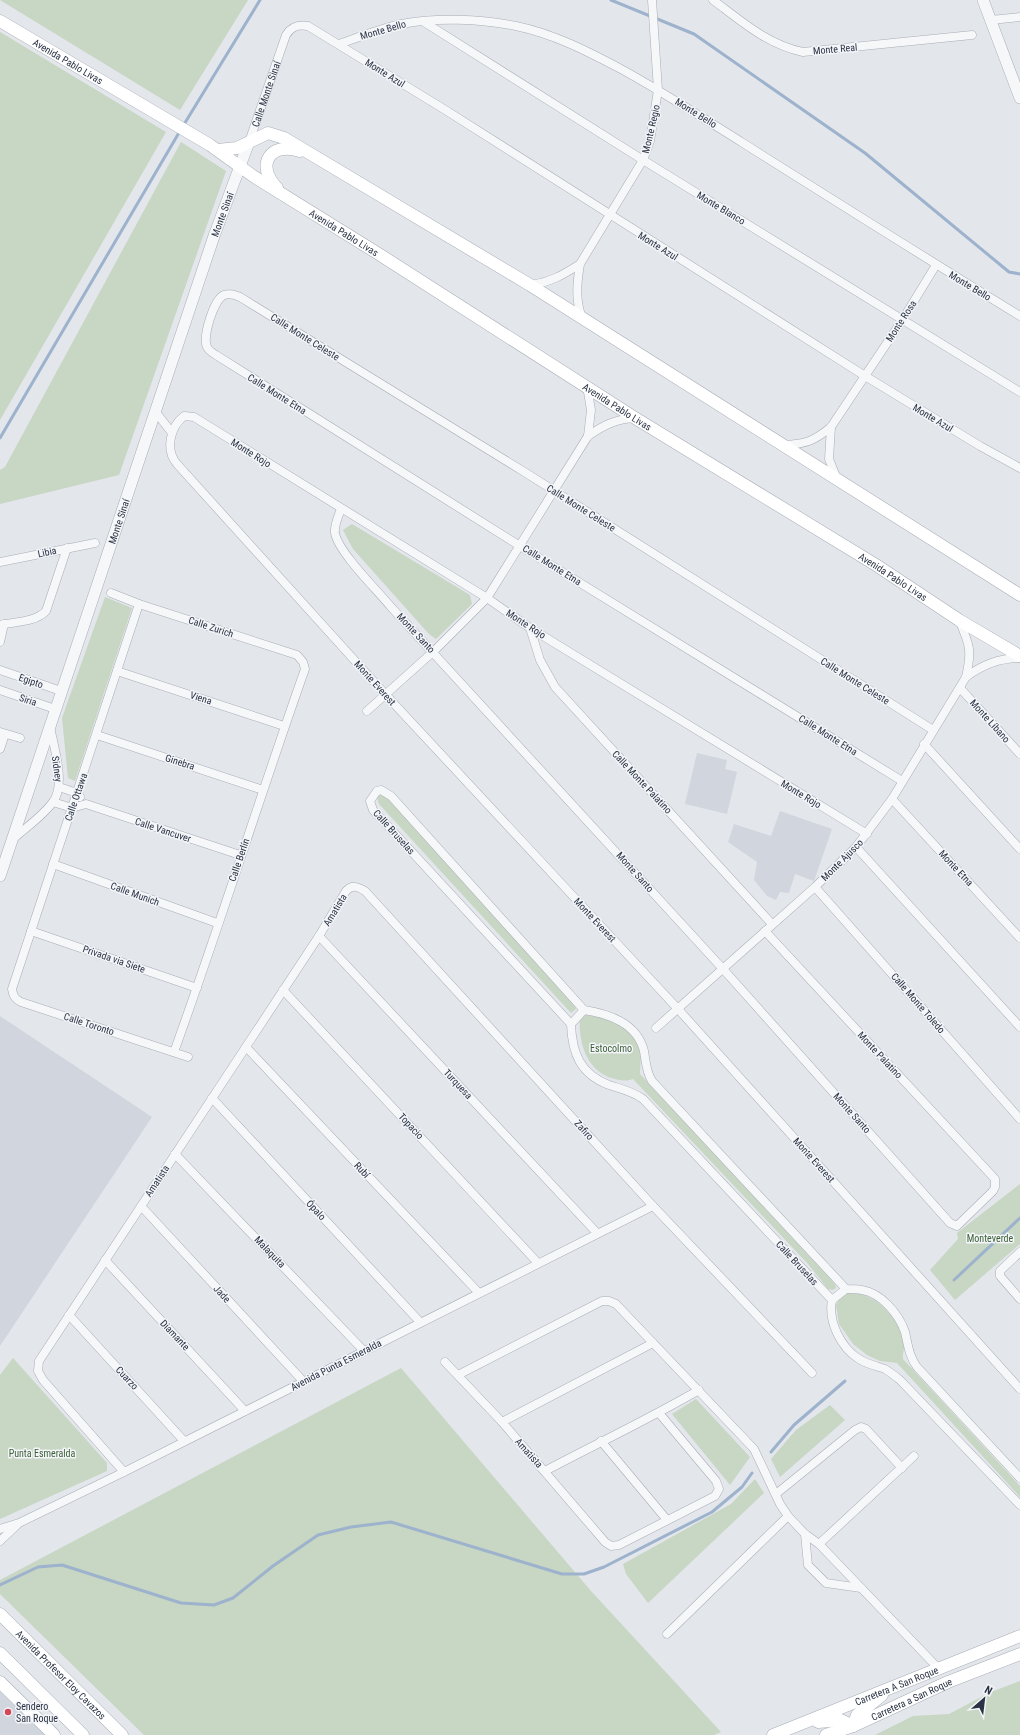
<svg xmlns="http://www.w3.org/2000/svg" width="1020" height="1735" font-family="'Roboto Condensed',sans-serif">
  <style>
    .built { fill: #d1d5de }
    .green { fill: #c8d6c4 }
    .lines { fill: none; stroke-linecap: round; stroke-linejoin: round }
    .stream { stroke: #9db2cc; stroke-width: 3 }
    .minor-casing { stroke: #a8adb6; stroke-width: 9 }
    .tertiary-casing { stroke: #a8adb6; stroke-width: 12 }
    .secondary-casing { stroke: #a8adb6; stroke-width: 13 }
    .minor { stroke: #f6f7f9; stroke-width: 8 }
    .tertiary { stroke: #f6f7f9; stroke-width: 11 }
    .secondary { stroke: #fff; stroke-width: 12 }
    .poi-dot { fill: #d24656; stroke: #f3f5f9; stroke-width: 1.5 }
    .labels { text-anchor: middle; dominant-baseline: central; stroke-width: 3; stroke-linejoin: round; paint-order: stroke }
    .street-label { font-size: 10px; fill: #2a3344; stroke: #f3f5f9 }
    .park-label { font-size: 10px; fill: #3d6137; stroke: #f3f5f9 }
    .poi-label { font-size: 10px; fill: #2a3344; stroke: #f3f5f9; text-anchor: start }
  </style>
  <rect width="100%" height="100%" fill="#e3e6eb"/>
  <!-- built -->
  <g class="built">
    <polygon points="697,753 727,760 725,769 737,772 727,814 685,804"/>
    <polygon points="780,811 832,829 814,881 795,874 789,893 780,892 776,900 767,896 754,880 757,862 728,842 734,824 771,836"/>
    <polygon points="0,1016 152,1117 0,1346"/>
    <polygon points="0,1691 45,1735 0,1735"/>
  </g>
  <!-- green -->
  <g class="green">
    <polygon points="0,0 248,0 180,110"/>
    <polygon points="0,32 166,132 0,420"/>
    <polygon points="181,142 226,171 119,475 0,504 0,470 5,467"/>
    <polygon points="352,524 470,595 472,604 436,639 429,634 353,549 343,530"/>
    <polygon points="105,597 132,608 75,781 68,778 62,718"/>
    <polygon points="382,793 388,796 574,1004 576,1009 571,1013 379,804 377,797"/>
    <path d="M588 1014C608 1017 630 1026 639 1046 642 1053 640 1066 640 1074L835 1284 836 1288 833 1290 828 1289 808 1264 633 1079C624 1082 620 1080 611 1078 585 1069 578 1040 580 1015Z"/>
    <polygon points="1020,1184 1020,1244 955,1300 930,1270 958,1239 957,1233"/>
    <path d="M852 1292C877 1295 901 1319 904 1344 905 1349 902 1354 903 1359L1020 1486V1497L897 1363 880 1361 867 1355 853 1344 839 1324 836 1305C840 1297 843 1293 852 1292Z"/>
    <polygon points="13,1358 107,1463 107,1471 0,1519 0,1375"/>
    <polygon points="401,1368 591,1591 721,1732 714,1735 144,1735 0,1594 0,1580"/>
    <polygon points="696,1399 750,1457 730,1485 672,1414"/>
    <polygon points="830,1405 845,1420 780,1477 771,1459 796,1430"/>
    <polygon points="755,1479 764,1493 648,1603 626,1574 623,1564 731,1504"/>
    <polygon points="1020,1681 1020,1735 875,1735 913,1716 949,1714 991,1692"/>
  </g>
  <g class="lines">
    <!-- stream -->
    <g class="stream">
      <polyline points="611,0 694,34 865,153 1009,272 1020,274"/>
      <polyline points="183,126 260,0"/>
      <polyline points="0,438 180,131"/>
      <polyline points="954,1280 1020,1218"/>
      <polyline points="771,1452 794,1425 845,1381"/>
      <polyline points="0,1585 38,1567 62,1565 181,1603 214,1605 233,1598 273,1566 318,1535 351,1527 391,1522 562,1574 584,1574 604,1567 712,1512 742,1487 752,1473"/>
    </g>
    <!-- minor casing -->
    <g class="minor-casing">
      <g id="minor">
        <path d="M713 0C741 21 768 45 803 52L972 35"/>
        <polyline points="991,20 1020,17"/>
        <polyline points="424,22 643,160 1020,392"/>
        <path d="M339 44C359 37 380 29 401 24 436 17 481 19 516 26 554 34 587 51 621 69 663 92 703 118 743 143 835 201 927 259 1020 316"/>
        <path id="s1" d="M249 142 286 35C291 27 297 24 308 26L447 111 865 376 980 446 1020 468"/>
        <path d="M530 285C551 282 563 275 580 264"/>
        <path d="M582 318C575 299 577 283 580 264L643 160 650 141 658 90 652 0"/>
        <polyline points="587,386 591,410 588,436"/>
        <polyline points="155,411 172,433"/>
        <polyline points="831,427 829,459 837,479"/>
        <path d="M784 445C806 444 814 441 831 427L903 319 936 265"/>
        <path d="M341 509C338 517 334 525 335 533 338 552 378 591 391 607L723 969 950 1223 957 1226 993 1191 995 1187V1179L765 931"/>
        <polyline points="0,562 95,543"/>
        <path d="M111 593 139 604 297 655 303 662 305 669C260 796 220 925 174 1052"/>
        <path d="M139 604 12 989C13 996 15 999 21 1002L188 1057"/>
        <path d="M0 625C14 622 36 622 46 611L67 548"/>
        <polyline points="530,628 540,660 555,687 772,924"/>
        <polyline points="0,642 4,624"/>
        <polyline points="0,670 61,691"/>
        <polyline points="117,671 284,726"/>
        <path d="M966 677C982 665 999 658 1020 658"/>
        <polyline points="960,688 1020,754"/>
        <polyline points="0,690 55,709"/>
        <path d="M367 711 434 651 487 598 588 436C604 425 616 419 635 418"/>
        <polyline points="0,732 20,738"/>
        <polyline points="97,735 263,790"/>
        <polyline points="924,744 1020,849"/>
        <polyline points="0,749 5,734"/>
        <path d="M902 781 520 546 216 355C213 353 209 351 207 347 202 337 214 299 224 295 230 293 235 295 240 297L526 473 933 730"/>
        <polyline points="59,787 77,793 80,797"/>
        <polyline points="892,799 1020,938"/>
        <polyline points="53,802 72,808 86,804 240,855"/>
        <path d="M867 834 530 628 487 598 194 417 184 416C170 427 165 450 177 464L385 694 678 1009 1020 1389"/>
        <path d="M12 840C25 828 42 817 53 802 66 785 54 747 50 727"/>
        <polyline points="856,847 1020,1027"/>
        <polyline points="53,864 217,923"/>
        <polyline points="815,887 1020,1119"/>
        <polyline points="31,931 197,988"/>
        <polyline points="319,936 597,1233"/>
        <polyline points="283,990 538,1263"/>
        <polyline points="571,1024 584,1010"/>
        <path d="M656 1028 815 887 856 847 892 799 966 677C972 651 970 645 959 620"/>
        <polyline points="246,1047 479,1293"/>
        <polyline points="212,1098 420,1322"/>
        <polyline points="175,1154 364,1351"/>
        <polyline points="141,1206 303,1381"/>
        <polyline points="1020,1252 1000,1271 1000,1276 1020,1299"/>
        <polyline points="105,1260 245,1411"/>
        <polyline points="832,1300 846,1289"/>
        <polyline points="69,1315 184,1441"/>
        <polyline points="445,1362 502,1422 605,1542 611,1546 619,1545 715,1496 719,1489 716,1481 659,1413"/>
        <polyline points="458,1375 602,1301 609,1301 616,1304 754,1449 780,1504 788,1516 805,1534 819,1544 938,1668"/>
        <polyline points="502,1422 653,1343"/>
        <polyline points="601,1441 667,1520"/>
        <path d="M545 1471C596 1444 649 1419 699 1390"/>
        <path d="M124 1472 43 1380 38 1371 39 1361 319 936 346 891C352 884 358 887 365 891L653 1206 812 1373"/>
        <path d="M1020 1478 917 1367C909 1356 908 1345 905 1332 899 1314 881 1293 862 1290 857 1289 851 1289 846 1289L652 1081C646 1072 646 1062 644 1051 637 1023 609 1014 584 1010L391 796 381 790 377 791 370 801 373 810 571 1024C572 1053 580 1074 609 1085 621 1089 632 1091 643 1099L832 1300C828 1321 840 1347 859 1359 867 1364 876 1366 885 1369 890 1372 895 1376 900 1380L1020 1505"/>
        <polyline points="776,1494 855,1430 861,1427 866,1429 902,1468"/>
        <polyline points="0,1529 19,1523 124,1472 653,1206"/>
        <polyline points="805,1534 808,1565 826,1583 861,1588"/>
        <polyline points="0,1541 17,1525"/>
        <polyline points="819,1544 914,1456"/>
        <polyline points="667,1634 788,1516"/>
      </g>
    </g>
    <!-- tertiary casing -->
    <g class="tertiary-casing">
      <g id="tertiary">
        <polyline points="983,0 1020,98"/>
        <path id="s2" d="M0 876 214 236 249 142"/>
      </g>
    </g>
    <!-- secondary casing -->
    <g class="secondary-casing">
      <g id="secondary">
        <path id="s3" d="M0 21 210 145 253 176 374 251 635 418 876 565 959 620 1020 656"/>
        <polyline points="218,150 237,148 268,133 284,138 530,285 1020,595"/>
        <path d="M277 188C255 165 270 141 300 151"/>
        <path id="s4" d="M0 1614 122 1735"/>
        <polyline points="0,1653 83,1735"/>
        <polyline points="0,1682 54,1735"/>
        <polyline points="818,1722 841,1720 853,1726 857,1715 882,1695"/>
        <path id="s5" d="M773 1735 1020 1636"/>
        <path id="s6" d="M826 1735 853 1726 948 1682 1020 1654"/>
      </g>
    </g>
    <!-- minor -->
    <use href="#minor" class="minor"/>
    <!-- tertiary -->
    <use href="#tertiary" class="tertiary"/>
    <!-- secondary -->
    <use href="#secondary" class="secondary"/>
  </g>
  <!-- markers -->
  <circle class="poi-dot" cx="8" cy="1712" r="4"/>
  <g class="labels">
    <!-- street labels -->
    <g class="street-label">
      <text transform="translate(383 30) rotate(-16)">Monte Bello</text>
      <text transform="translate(835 49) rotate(-5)">Monte Real</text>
      <text stroke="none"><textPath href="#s3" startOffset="79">Avenida Pablo Livas</textPath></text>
      <text transform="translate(385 73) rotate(32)">Monte Azul</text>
      <text stroke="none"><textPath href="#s1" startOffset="51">Calle Monte Sinaí</textPath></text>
      <text transform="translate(696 113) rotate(32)">Monte Bello</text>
      <text transform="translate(651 129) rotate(-77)">Monte Regio</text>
      <text transform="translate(721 208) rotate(31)">Monte Blanco</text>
      <text stroke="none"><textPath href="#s2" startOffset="698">Monte Sinaí</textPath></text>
      <text stroke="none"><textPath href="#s3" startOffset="404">Avenida Pablo Livas</textPath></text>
      <text transform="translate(658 246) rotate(32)">Monte Azul</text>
      <text transform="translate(970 286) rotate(31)">Monte Bello</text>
      <text transform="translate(901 321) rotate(-57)">Monte Rosa</text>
      <text transform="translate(305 337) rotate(32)">Calle Monte Celeste</text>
      <text transform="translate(277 394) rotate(32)">Calle Monte Etna</text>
      <text stroke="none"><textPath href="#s3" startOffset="728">Avenida Pablo Livas</textPath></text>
      <text transform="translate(933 418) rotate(31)">Monte Azul</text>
      <text transform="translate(251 453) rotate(32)">Monte Rojo</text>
      <text transform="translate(581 508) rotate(32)">Calle Monte Celeste</text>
      <text stroke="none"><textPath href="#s2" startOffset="374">Monte Sinaí</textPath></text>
      <text transform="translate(47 552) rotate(-12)">Libia</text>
      <text transform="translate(552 565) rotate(32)">Calle Monte Etna</text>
      <text stroke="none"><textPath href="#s3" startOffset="1052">Avenida Pablo Livas</textPath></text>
      <text transform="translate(526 624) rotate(33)">Monte Rojo</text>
      <text transform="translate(211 627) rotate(18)">Calle Zurich</text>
      <text transform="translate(416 633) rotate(47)">Monte Santo</text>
      <text transform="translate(31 681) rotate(19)">Egipto</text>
      <text transform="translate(855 681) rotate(32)">Calle Monte Celeste</text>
      <text transform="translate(375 683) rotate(48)">Monte Everest</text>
      <text transform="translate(201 698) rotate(18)">Viena</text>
      <text transform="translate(28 700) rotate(19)">Siria</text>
      <text transform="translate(990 721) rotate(48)">Monte Líbano</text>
      <text transform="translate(828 735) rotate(32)">Calle Monte Etna</text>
      <text transform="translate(180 762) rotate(18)">Ginebra</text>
      <text transform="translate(57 769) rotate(82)">Sidney</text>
      <text transform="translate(642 782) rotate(47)">Calle Monte Palatino</text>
      <text transform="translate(801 794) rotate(31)">Monte Rojo</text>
      <text transform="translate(76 797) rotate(-71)">Calle Ottawa</text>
      <text transform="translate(163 830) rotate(18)">Calle Vancuver</text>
      <text transform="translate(394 832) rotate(48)">Calle Bruselas</text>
      <text transform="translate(239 860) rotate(-71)">Calle Berlín</text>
      <text transform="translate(842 860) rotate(-45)">Monte Ajusco</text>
      <text transform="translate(956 868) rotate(47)">Monte Etna</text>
      <text transform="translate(635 872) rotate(48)">Monte Santo</text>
      <text transform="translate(135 894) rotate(20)">Calle Munich</text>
      <text transform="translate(335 910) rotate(-59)">Amatista</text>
      <text transform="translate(595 920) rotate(47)">Monte Everest</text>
      <text transform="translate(114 959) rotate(19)">Privada via Siete</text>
      <text transform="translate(918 1003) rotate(49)">Calle Monte Toledo</text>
      <text transform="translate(89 1024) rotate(18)">Calle Toronto</text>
      <text transform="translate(880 1055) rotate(47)">Monte Palatino</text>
      <text transform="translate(458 1084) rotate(47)">Turquesa</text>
      <text transform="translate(852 1113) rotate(48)">Monte Santo</text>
      <text transform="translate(411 1126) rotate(47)">Topacio</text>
      <text transform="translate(584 1130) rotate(48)">Zafiro</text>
      <text transform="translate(814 1160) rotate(48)">Monte Everest</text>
      <text transform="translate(362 1170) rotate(47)">Rubí</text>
      <text transform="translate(157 1181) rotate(-57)">Amatista</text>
      <text transform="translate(316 1210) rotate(47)">Ópalo</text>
      <text transform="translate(270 1252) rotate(46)">Malaquita</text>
      <text transform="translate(797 1263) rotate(47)">Calle Bruselas</text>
      <text transform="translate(222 1294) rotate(47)">Jade</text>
      <text transform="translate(175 1335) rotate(47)">Diamante</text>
      <text transform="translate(336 1365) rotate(-27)">Avenida Punta Esmeralda</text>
      <text transform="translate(127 1378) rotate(47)">Cuarzo</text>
      <text transform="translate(529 1453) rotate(48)">Amatista</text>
      <text stroke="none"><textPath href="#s4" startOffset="86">Avenida Profesor Eloy Cavazos</textPath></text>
      <text stroke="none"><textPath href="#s5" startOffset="133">Carretera A San Roque</textPath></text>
      <text stroke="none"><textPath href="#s6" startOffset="93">Carretera a San Roque</textPath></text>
    </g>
    <!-- park labels -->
    <g class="park-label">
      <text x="611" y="1048">Estocolmo</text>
      <text x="990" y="1238">Monteverde</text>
      <text x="42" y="1453">Punta Esmeralda</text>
    </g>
    <!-- poi labels -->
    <g class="poi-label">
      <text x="16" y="1706">Sendero<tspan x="16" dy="12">San Roque</tspan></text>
    </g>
  </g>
  <!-- north arrow -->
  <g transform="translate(984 1699) rotate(28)" stroke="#f3f5f9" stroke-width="3" paint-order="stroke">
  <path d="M0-3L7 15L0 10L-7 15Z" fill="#2a3344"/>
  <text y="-6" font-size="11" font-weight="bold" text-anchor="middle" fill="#2a3344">N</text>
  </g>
</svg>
